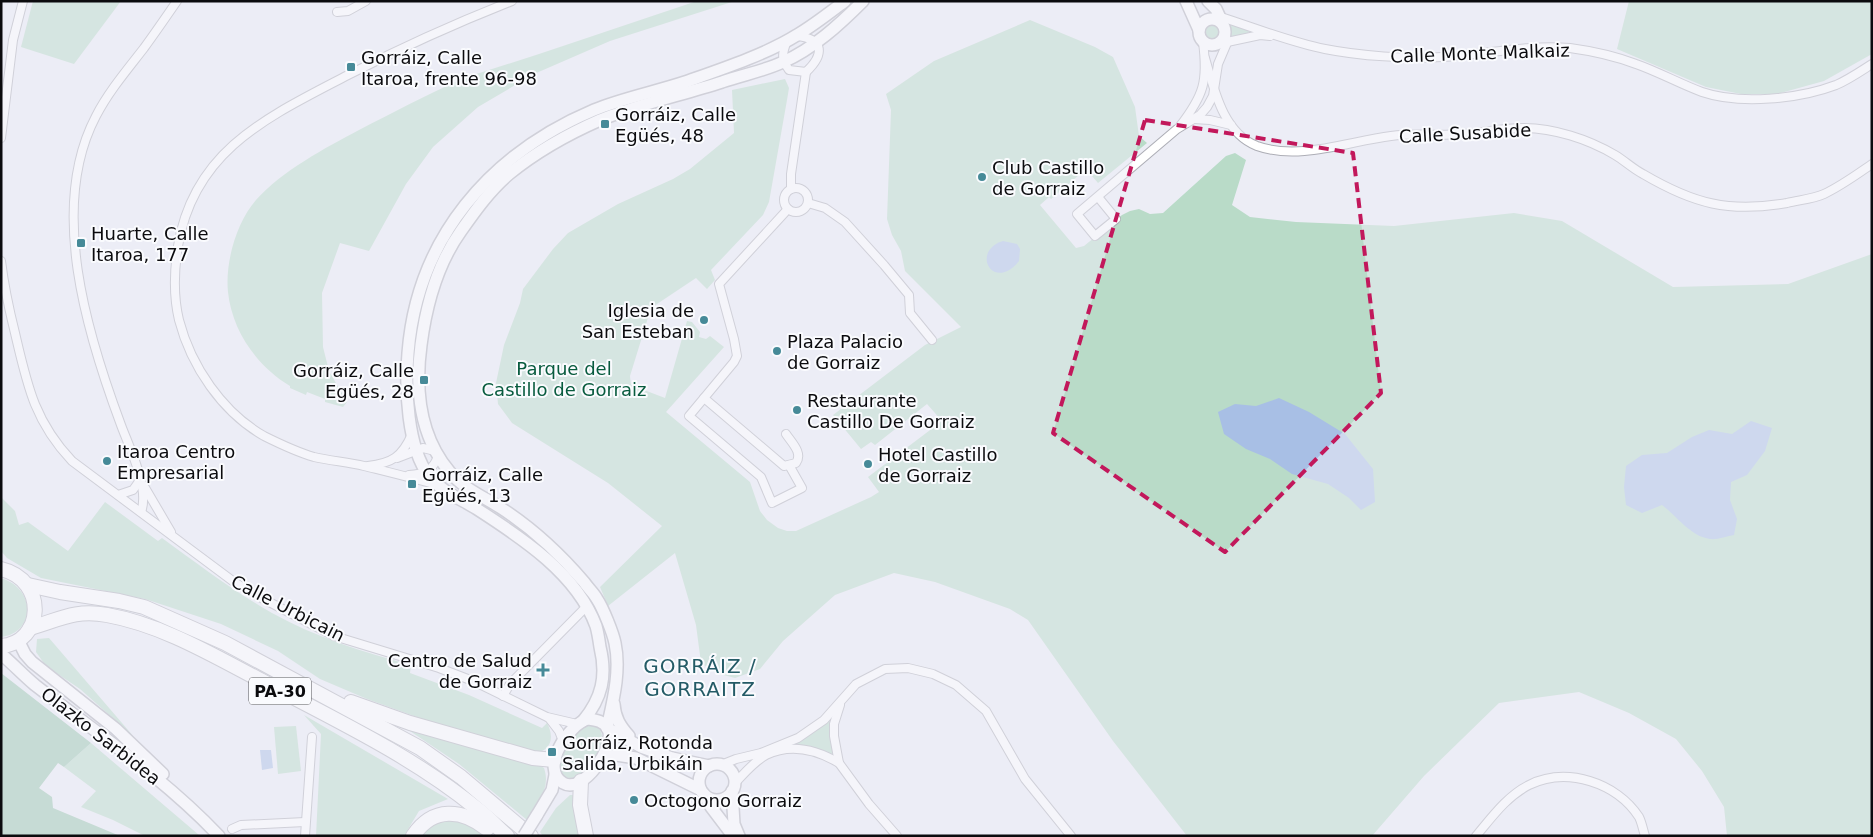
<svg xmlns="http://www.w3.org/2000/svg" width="1873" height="837" font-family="'DejaVu Sans',sans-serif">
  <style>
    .green { fill: #b9dbc8 }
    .forest { fill: #97c5ad }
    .water { fill: #a8bfe5 }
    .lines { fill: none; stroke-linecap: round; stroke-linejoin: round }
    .street-casing { stroke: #adaeb6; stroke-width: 10 }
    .secondary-casing { stroke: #adaeb6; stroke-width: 14 }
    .highway-casing { stroke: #adaeb6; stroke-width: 16 }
    .street { stroke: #fff; stroke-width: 8 }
    .secondary { stroke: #fff; stroke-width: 11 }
    .highway { stroke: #fff; stroke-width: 14 }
    .secondary-bridge-casing { stroke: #adaeb6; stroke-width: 14; stroke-linecap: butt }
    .secondary-bridge { stroke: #fff; stroke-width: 11 }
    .marked { fill: none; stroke: #c2185b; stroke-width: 4; stroke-dasharray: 10 6; stroke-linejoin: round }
    .poi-dot { fill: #468a98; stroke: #fafbfe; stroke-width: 2 }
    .labels { text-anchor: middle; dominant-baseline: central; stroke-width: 4; stroke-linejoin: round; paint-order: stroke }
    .shield { fill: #fafbfe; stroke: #535356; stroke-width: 1 }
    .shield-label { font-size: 16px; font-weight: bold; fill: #0b0b0e }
    .street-label { font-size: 18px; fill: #0b0b0e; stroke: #fafbfe }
    .poi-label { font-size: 18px; fill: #0b0b0e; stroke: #fafbfe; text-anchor: start }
    .park-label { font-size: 18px; fill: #085b3e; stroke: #fafbfe }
    .quarter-label { font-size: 20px; letter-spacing: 1px; fill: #245b66; stroke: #fafbfe }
  </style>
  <rect width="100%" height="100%" fill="#ecedf5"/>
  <!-- green -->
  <g class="green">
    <polygon points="33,1 121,1 74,64 21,47"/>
    <path d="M697 1H735L610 41 534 74 478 107 433 147 406 184 369 251 340 243 322 293 323 347 329 371 347 402 343 407 325 402V399L307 392 306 395 290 388V386C257 366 232 331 228 292 225 263 236 223 256 200 282 171 325 148 359 130 392 113 426 95 460 80 486 70 513 63 539 54 592 36 644 19 697 1Z"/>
    <polygon points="1629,1 1872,1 1872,54 1824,81 1777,94 1741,94 1706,87 1617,49"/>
    <polygon points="1030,20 1095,47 1113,57 1135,107 1139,136 1147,143 1098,183 1086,169 1051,199 1049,197 1040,205 1076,248 1084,246 1122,215 1130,211 1139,209 1150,214 1163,213 1226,156 1235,153 1246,160 1232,205 1250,217 1296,222 1394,226 1514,213 1562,221 1673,287 1788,284 1872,254 1872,836 1727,836 1724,807 1702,771 1676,739 1629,713 1579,692 1499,703 1424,776 1372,836 1187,836 1113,741 1028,620 1010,609 935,582 894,573 835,595 783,641 760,669 735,678 716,673 701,663 696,625 675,553 608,606 600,587 662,526 608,483 512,423 498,404 496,383 504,345 520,303 523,289 553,249 568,233 618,204 673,179 690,169 734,133 732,90 785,79 789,88 787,100 769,202 763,215 711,270 715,280 707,289 696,278 651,308 630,376 631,385 665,398 687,321 692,322 700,332 699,337 706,339 710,336 724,347 666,412 750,482 760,511 767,520 778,528 787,531 796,531 871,497 879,492 868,477 942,421 927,404 875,445 871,442 861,449 833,415 925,345 961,327 905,271 901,251 892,235 887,219 891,110 886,94 934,61"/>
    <circle cx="1211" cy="32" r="8"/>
    <polygon points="1229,24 1248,29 1249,32 1247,34 1230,38"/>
    <path d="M1 497 15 511 19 525 28 522 68 551 105 502 158 541 162 538C198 564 233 591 272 613 315 637 363 652 411 665L410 673 469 695 542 728 547 723C552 732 554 745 542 751 536 755 525 752 518 752L508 741 519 754 367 699 320 679 278 651 221 624 145 599 41 578 7 558 1 551Z"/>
    <path d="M1 578C37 589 35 633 1 637Z"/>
    <polygon points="49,638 134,737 80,689 46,666 36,652 37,639"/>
    <polygon points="304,715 448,799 419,811 404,836 316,836 321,734"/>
    <path d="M833 716 835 756C820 748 806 746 790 746L811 734Z"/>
    <path d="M401 725 536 763 544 768C551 788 538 804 527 820L459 764Z"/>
    <path d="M593 725C619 734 583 782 569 779 546 775 571 736 581 728 584 726 589 726 593 725Z"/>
    <polygon points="296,726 301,771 278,774 274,727"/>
    <polygon points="91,743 199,835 145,836 113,820 81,807 96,791 64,767"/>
    <polygon points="570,795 574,795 581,836 543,836 540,832 556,808"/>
    <path d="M440 819C462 818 468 821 485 836H420Z"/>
  </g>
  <!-- forest -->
  <polygon class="forest" points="1,673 91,743 64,767 58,763 39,788 52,797 53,808 120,836 1,836"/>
  <!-- water -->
  <g class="water">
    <path d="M1003 241 1017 244 1020 249 1019 261C993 293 970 251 1003 241Z"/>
    <polygon points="1279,398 1309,412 1345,434 1373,469 1375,502 1361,510 1349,498 1328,484 1292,474 1270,459 1246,449 1224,434 1218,412 1235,404 1256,406"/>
    <path d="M1751 421 1772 428 1765 451 1747 475 1731 482 1730 500 1737 519 1734 535C1727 536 1717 540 1710 539 1690 536 1678 517 1662 505L1642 513 1626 505 1624 487 1626 466 1642 455 1667 453 1692 437 1709 430 1732 434Z"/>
    <polygon points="260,750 271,750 273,768 262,770"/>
  </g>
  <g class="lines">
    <!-- street casing -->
    <g class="street-casing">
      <g id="street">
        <polyline points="337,12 348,11 366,1"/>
        <path d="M1218 18 1221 17C1255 28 1290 42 1325 49 1360 56 1407 59 1442 57 1484 55 1527 44 1570 48 1592 51 1615 56 1636 64 1659 72 1680 84 1702 92 1740 105 1799 99 1836 85 1848 80 1861 71 1872 64"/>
        <path d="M787 41C782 53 781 59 789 70L806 72C824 55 825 39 797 36"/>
        <polyline points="1213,45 1260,35 1270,36"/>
        <path d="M1205 58C1214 89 1223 133 1257 146 1299 161 1349 141 1391 136 1415 133 1438 136 1462 134 1482 133 1502 128 1522 128 1554 128 1588 139 1615 155 1625 161 1633 169 1643 174 1694 204 1729 213 1787 203 1799 200 1813 199 1824 194 1841 186 1856 175 1872 164"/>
        <polyline points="1194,119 1210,120 1231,125"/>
        <path d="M1180 126C1204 95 1208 81 1203 42"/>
        <polyline points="1,138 13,40 23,1"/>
        <circle cx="796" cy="200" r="12"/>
        <polyline points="791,189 791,174 806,72"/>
        <polyline points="1098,197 1116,219 1095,236 1077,214 1177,129 1200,115 1207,107 1213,96 1218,64 1227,43 1225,29"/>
        <polyline points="808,203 825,208 845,222 884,265 909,295 910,313 932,340"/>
        <polyline points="788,209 719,284 734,339 737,356 734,362 689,416 761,477 772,503 802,488 789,465"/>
        <path d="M1 261C4 285 9 309 15 333 27 384 34 421 72 461L234 582 252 593 334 636 439 668 473 681 547 717 577 724"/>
        <path d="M704 398 784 466 796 463C803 453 792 443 786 434"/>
        <polyline points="397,458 423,448 435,451"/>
        <path d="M368 466C392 463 402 457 412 434"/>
        <path d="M409 475C424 474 433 471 438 456"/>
        <path d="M437 485C413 478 388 472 364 466 348 462 331 461 314 457 297 452 280 444 264 436 222 412 191 366 179 320 173 295 174 271 178 246 194 149 270 116 348 75 401 48 456 23 512 1"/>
        <polyline points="144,486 171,532"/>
        <polyline points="118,495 133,490 140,480"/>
        <path d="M141 512C150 488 129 447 121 425 87 334 48 207 96 116 109 91 127 70 144 48 155 33 166 17 177 1"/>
        <polyline points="503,696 510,684 586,607"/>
        <polyline points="840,705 834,724 834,736 839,763 869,804 897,836"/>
        <polyline points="549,718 559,731 563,741"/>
        <polyline points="721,765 736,759 761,753 798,738 824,720 856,684 885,669 908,668 933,674 956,685 986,711 1025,779 1071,836"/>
        <path d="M734 784C744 774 753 762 766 755 791 743 817 750 839 763"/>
        <polyline points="232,829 241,825 305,822"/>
        <polyline points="305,836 312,737"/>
        <path d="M1476 836C1492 817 1507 796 1529 785 1567 766 1617 783 1639 817 1642 823 1643 830 1645 836"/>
      </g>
    </g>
    <!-- secondary casing -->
    <g class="secondary-casing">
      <g id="secondary">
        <polyline points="1186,1 1199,30"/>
        <polyline points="1208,1 1216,9 1222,22"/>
        <circle cx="1212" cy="32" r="13"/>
        <polyline points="18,640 25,654 32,662 116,729 163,774"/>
        <path d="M1 654C13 664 23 675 35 685 98 734 164 778 219 836"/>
        <path d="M614 704C615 718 620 726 629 736"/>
        <path d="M588 719C596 720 604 721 608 729 616 746 583 795 563 783 539 768 569 724 588 719Z"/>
        <path d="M583 721C602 698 607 676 600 647 599 640 598 633 596 626 577 574 522 538 477 509 461 499 442 492 429 476 407 447 405 389 408 353 417 238 490 154 594 110 623 98 655 92 685 82 719 70 767 54 797 35 814 25 829 13 845 1"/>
        <path d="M607 728C613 701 621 671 615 643 613 633 603 608 597 599 594 593 588 588 584 582 560 554 532 528 501 508 484 497 462 488 449 471 420 436 415 389 421 345 426 306 438 263 461 231 475 211 490 190 509 174 536 152 568 134 600 120 639 104 682 95 722 82 742 75 764 71 783 62 813 49 840 24 863 1"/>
        <polyline points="607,728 641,747 672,758 709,766"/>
        <polyline points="600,761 616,755 636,758 701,790"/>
        <circle cx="717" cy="782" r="18"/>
        <polyline points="732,791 734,824 739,836"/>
        <polyline points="704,794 711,807 733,836"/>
        <polyline points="537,815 552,790 555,775"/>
      </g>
    </g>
    <!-- highway casing -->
    <g class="highway-casing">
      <g id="highway">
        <path d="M1 569C48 580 44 643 1 646"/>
        <polyline points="28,585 60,592 119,601 144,607 225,643 420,748 461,777 531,836"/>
        <path d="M30 628C59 620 74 609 107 615 163 625 214 656 264 682 336 720 412 756 476 808 487 816 496 826 507 836"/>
        <polyline points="351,702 410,723 533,758 554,760"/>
        <polyline points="581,781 580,805 586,836"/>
        <path d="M413 836C433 806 462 809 487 829"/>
      </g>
    </g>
    <!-- street -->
    <use href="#street" class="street"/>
    <!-- secondary -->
    <use href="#secondary" class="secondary"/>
    <!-- highway -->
    <use href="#highway" class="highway"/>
    <!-- secondary-bridge casing -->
    <g class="secondary-bridge-casing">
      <polyline id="secondary-bridge" points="524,836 537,815"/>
    </g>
    <!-- secondary-bridge -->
    <use href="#secondary-bridge" class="secondary-bridge"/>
  </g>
  <!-- marked area -->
  <path d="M0 0H1873V837H0ZM1145 120 1353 153 1381 393 1225 552 1053 433Z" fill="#ecedf5" fill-opacity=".55" fill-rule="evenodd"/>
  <path class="marked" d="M1145 120 1353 153 1381 393 1225 552 1053 433Z"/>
  <!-- markers -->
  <g class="poi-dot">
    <rect x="346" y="62" width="10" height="10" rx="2.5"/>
    <rect x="600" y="119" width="10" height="10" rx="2.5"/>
    <circle cx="982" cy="177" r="5"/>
    <rect x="76" y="238" width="10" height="10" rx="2.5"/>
    <circle cx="704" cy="320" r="5"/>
    <circle cx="777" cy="351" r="5"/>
    <rect x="419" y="375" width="10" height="10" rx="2.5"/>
    <circle cx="797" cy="410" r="5"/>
    <circle cx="107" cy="461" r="5"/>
    <circle cx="868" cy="464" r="5"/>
    <rect x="407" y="479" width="10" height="10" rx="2.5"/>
    <path d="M540.5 662.5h5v5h5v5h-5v5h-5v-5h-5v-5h5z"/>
    <rect x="547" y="747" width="10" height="10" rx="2.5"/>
    <circle cx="634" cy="800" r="5"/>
  </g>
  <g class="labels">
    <!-- shield labels -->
    <rect class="shield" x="249" y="677.5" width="62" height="27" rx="4"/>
    <g class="shield-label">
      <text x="280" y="691">PA-30</text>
    </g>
    <!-- street labels -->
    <g class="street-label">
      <text transform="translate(1480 53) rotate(-2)">Calle Monte Malkaiz</text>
      <text transform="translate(1465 133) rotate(-3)">Calle Susabide</text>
      <text transform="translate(288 608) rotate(27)">Calle Urbicain</text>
      <text transform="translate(101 736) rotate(38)">Olazko Sarbidea</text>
    </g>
    <!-- poi labels -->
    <g class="poi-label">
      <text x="361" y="57">Gorráiz, Calle<tspan x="361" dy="21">Itaroa, frente 96-98</tspan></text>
      <text x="615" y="114">Gorráiz, Calle<tspan x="615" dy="21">Egüés, 48</tspan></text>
      <text x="992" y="167">Club Castillo<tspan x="992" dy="21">de Gorraiz</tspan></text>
      <text x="91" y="233">Huarte, Calle<tspan x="91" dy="21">Itaroa, 177</tspan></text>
      <text x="694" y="310" text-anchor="end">Iglesia de<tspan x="694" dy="21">San Esteban</tspan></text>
      <text x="787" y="341">Plaza Palacio<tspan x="787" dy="21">de Gorraiz</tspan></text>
      <text x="414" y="370" text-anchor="end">Gorráiz, Calle<tspan x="414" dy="21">Egüés, 28</tspan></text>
      <text x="807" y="400">Restaurante<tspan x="807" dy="21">Castillo De Gorraiz</tspan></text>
      <text x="117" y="451">Itaroa Centro<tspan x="117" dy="21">Empresarial</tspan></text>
      <text x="878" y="454">Hotel Castillo<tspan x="878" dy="21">de Gorraiz</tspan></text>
      <text x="422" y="474">Gorráiz, Calle<tspan x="422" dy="21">Egüés, 13</tspan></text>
      <text x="532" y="660" text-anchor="end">Centro de Salud<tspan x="532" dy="21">de Gorraiz</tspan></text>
      <text x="562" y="742">Gorráiz, Rotonda<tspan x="562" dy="21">Salida, Urbikáin</tspan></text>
      <text x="644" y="800">Octogono Gorraiz</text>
    </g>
    <!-- park labels -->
    <g class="park-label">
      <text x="564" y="368">Parque del<tspan x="564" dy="21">Castillo de Gorraiz</tspan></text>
    </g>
    <!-- quarter labels -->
    <g class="quarter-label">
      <text x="700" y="666">GORRÁIZ /<tspan x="700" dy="23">GORRAITZ</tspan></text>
    </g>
  </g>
  <!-- border -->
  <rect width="1873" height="837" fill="none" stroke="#0b0b0e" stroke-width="5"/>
</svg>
